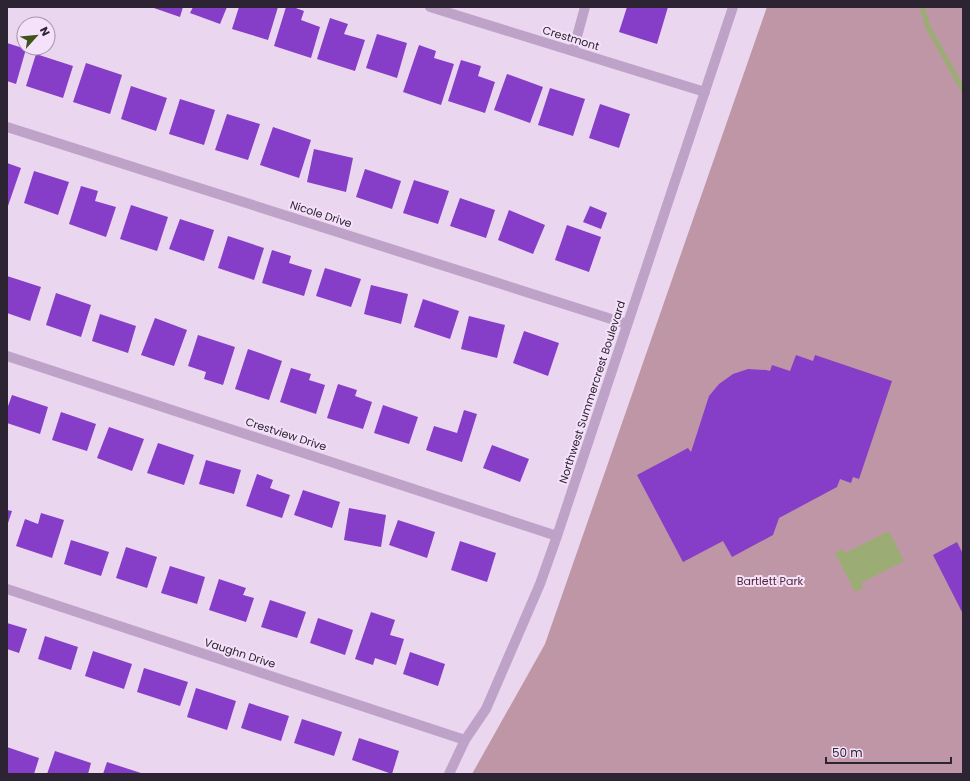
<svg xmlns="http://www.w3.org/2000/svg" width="970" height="781" font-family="Poppins,sans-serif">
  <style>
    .green { fill: #bf96a5 }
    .water { fill: #9bad75 }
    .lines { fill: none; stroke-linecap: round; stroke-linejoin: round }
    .stream { stroke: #9bad75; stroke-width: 5 }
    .building { fill: #863dc7 }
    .minor { stroke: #bea2c8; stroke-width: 10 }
    .tertiary { stroke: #bea2c8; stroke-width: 10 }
    .labels { text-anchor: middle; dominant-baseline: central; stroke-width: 4; stroke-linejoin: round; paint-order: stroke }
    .street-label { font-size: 11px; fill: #2d2433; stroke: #f5e1f9 }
    .park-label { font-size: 11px; fill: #512836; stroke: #f5e1f9 }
  </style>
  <rect width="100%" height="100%" fill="#ebd6f0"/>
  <!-- green -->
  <polygon class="green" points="767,7 963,7 963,774 472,774 545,644"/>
  <!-- water -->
  <polygon class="water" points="889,531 904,561 861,583 863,588 855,592 835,553 843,549 845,553"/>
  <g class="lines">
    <!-- stream -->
    <polyline class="stream" points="922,7 928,27 963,90"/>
  </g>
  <!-- building -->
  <g class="building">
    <polygon points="151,7 183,7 180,17"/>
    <polygon points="193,7 227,7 220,24 190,13"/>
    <polygon points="239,7 278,7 268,40 232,29"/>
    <polygon points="286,7 293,7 304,11 301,20 320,27 311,58 274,46"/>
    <polygon points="627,7 668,7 657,44 619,32"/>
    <polygon points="330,18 348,24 344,34 365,40 355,71 317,59"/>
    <polygon points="377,34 407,43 397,78 366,68"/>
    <polygon points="7,43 26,49 16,84 7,81"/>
    <polygon points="419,45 436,51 434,58 454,64 441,105 403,92"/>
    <polygon points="36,54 73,66 63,98 26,86"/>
    <polygon points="461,60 481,66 478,76 495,82 485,113 448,101"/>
    <polygon points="86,63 122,75 110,114 73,102"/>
    <polygon points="507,74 543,87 530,123 494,110"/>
    <polygon points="131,86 167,98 156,131 121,119"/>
    <polygon points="550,88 585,99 573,136 538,125"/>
    <polygon points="180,99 215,110 204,145 169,134"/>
    <polygon points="600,104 630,114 619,148 589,138"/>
    <polygon points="227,114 260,124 248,160 215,150"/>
    <polygon points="273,127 311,140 299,178 260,165"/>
    <polygon points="314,149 353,158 346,192 307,182"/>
    <polygon points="7,163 21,168 8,206 7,205"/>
    <polygon points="365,169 401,181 392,209 356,197"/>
    <polygon points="34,171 69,182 58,215 24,203"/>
    <polygon points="414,180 449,191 438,224 403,213"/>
    <polygon points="81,186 98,191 95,201 116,207 106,237 69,224"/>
    <polygon points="460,198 495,210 486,238 450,226"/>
    <polygon points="131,205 168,217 157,251 120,239"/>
    <polygon points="590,206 607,213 601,229 583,222"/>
    <polygon points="509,210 545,225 533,254 498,240"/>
    <polygon points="180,219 214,230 204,261 169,249"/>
    <polygon points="567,225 601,237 589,272 555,260"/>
    <polygon points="228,236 264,248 254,280 218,268"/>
    <polygon points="272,250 291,256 289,263 312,270 304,296 262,283"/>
    <polygon points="325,268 361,279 351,307 316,296"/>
    <polygon points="7,276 41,287 30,321 7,313"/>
    <polygon points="371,285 408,294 401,324 364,314"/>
    <polygon points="56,293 91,305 81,337 46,325"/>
    <polygon points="423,299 459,311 450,339 414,327"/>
    <polygon points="100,314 136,326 128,353 92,341"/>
    <polygon points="469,316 505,325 497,358 461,349"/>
    <polygon points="155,318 187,330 174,366 141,355"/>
    <polygon points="524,331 559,343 548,376 513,363"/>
    <polygon points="198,335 235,347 223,385 204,379 206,372 188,366"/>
    <polygon points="248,349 282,361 269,400 235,389"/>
    <polygon points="796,355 813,361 815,355 892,381 859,479 853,477 851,483 840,479 837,487 779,518 773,535 732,557 723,541 683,562 637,475 688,448 691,452 709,396 719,384 733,374 748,369 766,370 770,371 772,365 790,371"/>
    <polygon points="291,368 311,374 309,380 325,385 316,414 280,402"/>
    <polygon points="338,384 357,390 355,396 372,402 363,429 327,418"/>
    <polygon points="12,395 48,407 40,434 7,423 7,409"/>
    <polygon points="383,405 418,417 409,444 374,433"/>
    <polygon points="464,410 477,414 462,462 426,450 434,426 457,433"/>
    <polygon points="61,412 96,424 87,451 52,440"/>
    <polygon points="109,427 144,439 132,471 97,458"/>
    <polygon points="158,443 194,455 184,485 147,473"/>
    <polygon points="492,445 529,459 520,482 483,468"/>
    <polygon points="206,460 241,470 234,494 199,484"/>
    <polygon points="257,474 273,480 270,488 290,495 282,518 246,506"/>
    <polygon points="303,490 340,502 332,528 294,515"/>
    <polygon points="349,508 386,515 381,547 344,540"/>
    <polygon points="7,510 12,511 7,526"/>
    <polygon points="41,513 64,520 52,558 16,546 25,519 38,524"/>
    <polygon points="398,520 435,532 427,558 389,545"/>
    <polygon points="71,540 109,552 101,576 64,564"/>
    <polygon points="460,541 496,553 487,582 451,570"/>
    <polygon points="957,542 963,554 963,614 933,555"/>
    <polygon points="126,547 157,557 147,588 116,578"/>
    <polygon points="170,566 205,577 197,604 161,593"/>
    <polygon points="219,579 246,588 243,595 254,598 246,622 209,610"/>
    <polygon points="270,600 306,612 297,638 261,627"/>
    <polygon points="371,612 395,620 390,635 404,639 396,665 375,658 373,665 355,659"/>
    <polygon points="318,618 353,630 345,655 310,643"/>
    <polygon points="7,623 27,629 19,653 7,649"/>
    <polygon points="45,636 78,647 71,670 38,659"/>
    <polygon points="93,651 132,664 124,689 85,676"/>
    <polygon points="410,652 445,664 438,686 403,674"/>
    <polygon points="144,668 188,682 180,706 137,692"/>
    <polygon points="196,688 236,701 227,730 187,717"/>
    <polygon points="249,703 289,716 281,741 241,728"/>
    <polygon points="302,719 342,732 334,756 294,743"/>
    <polygon points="359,738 399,751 392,774 352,760"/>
    <polygon points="7,747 39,758 34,774 7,774"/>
    <polygon points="55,751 91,763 88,774 47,774"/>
    <polygon points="107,762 144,774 103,774"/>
  </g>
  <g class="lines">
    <!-- minor -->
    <g class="minor">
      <polyline points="430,7 705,92"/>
      <polyline points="573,51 585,7"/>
      <polyline points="7,127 627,324"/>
      <polyline points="7,356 557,536"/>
      <polyline points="7,589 465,740"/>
    </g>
    <!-- tertiary -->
    <polyline class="tertiary" points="449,774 465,740 486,709 540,584 557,536 733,7"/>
  </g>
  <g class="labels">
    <!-- street labels -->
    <g class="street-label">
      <text transform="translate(571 38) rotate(17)">Crestmont</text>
      <text transform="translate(321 214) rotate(18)">Nicole Drive</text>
      <text transform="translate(592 392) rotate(-72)">Northwest Summercrest Boulevard</text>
      <text transform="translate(286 434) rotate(18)">Crestview Drive</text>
      <text transform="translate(240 653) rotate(18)">Vaughn Drive</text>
    </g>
    <!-- park labels -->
    <g class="park-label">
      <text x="770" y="581">Bartlett Park</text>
    </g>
  </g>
  <!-- border -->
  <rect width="970" height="781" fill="none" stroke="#2d2433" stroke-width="16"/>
  <!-- north arrow -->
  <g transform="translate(36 36) rotate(63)"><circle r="19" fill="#f5e1f9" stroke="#a595aa"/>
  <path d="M0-3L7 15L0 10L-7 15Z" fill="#3f541a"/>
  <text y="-6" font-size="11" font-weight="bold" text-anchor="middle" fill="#2d2433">N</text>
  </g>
  <!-- scale -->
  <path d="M826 757v6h125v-6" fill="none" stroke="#2d2433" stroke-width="2"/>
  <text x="832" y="757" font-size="12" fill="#2d2433" stroke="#f5e1f9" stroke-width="3" paint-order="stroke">50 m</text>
</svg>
